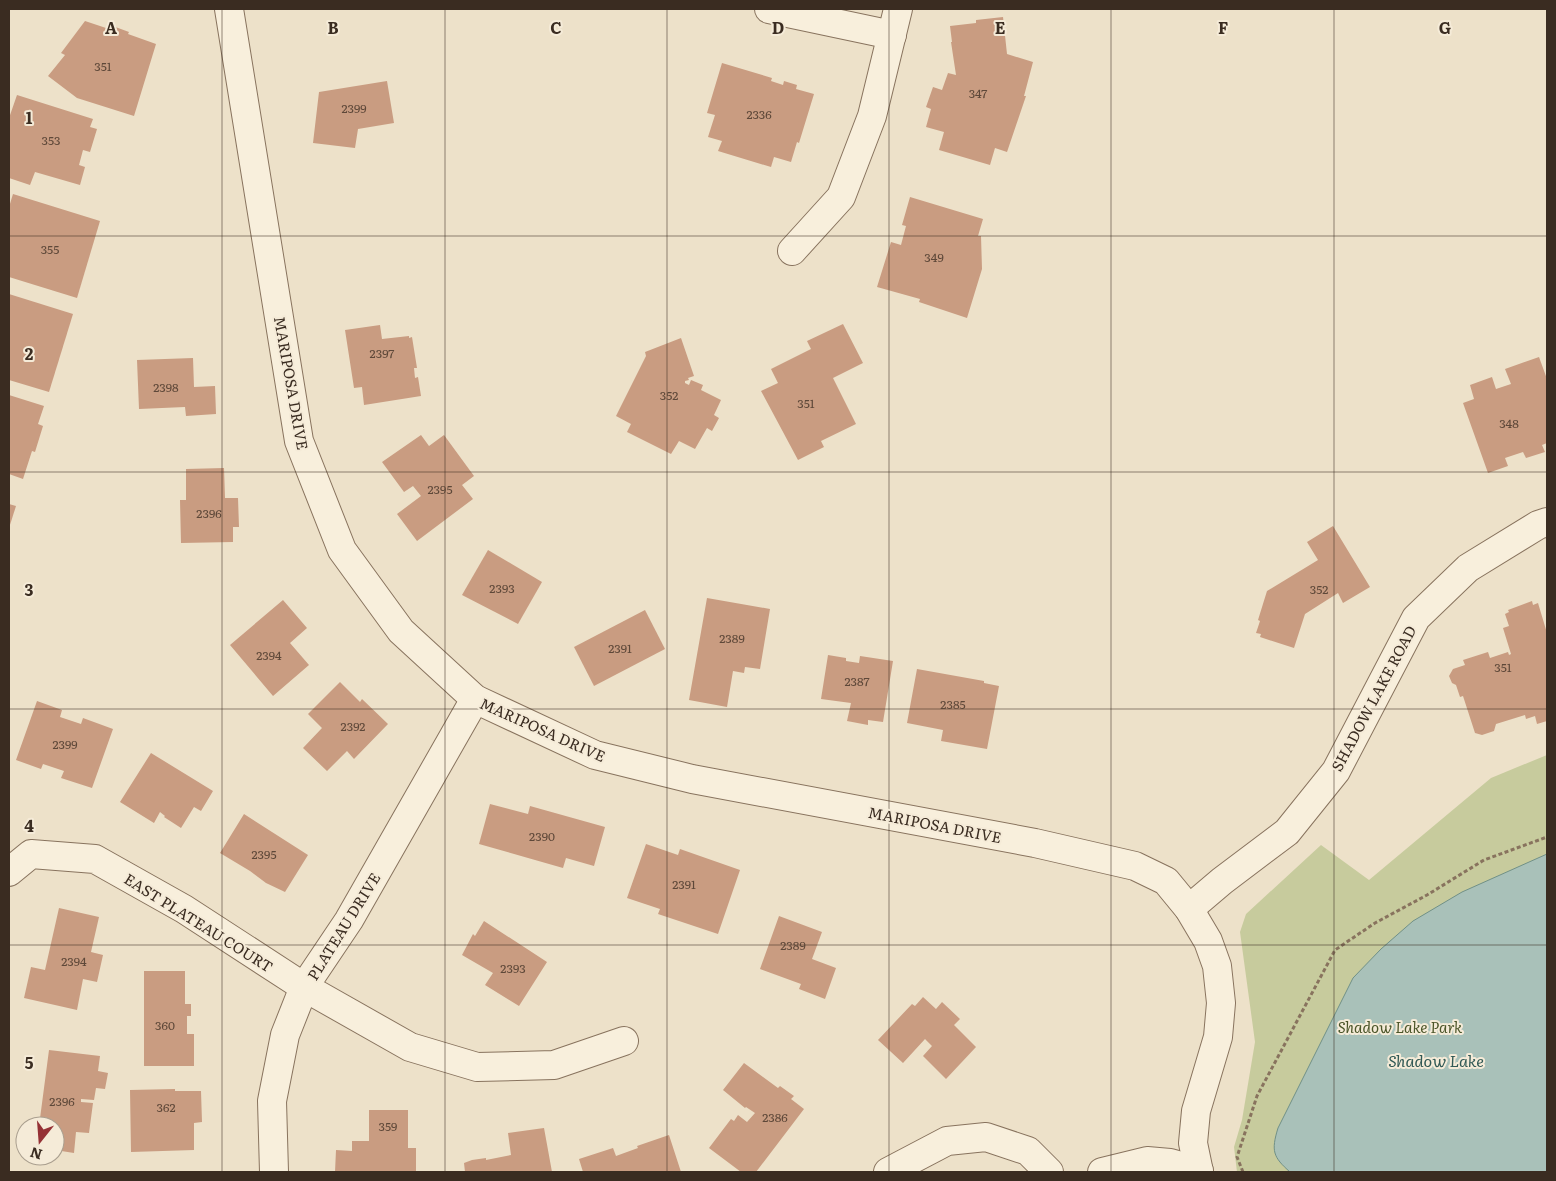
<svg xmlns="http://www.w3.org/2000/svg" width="1556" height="1181" font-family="Literata,serif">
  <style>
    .green { fill: #c7cb9d }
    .water { fill: #a9c1b9; stroke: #709087 }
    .building { fill: #c99c81 }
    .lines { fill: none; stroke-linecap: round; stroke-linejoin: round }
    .minor-casing { stroke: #88735e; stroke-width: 30 }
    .path { stroke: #88735e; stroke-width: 3; stroke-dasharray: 4 2.5; stroke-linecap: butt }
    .minor { stroke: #f8efdc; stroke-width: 28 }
    .grid { fill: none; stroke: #3a2c21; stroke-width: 1; stroke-opacity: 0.55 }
    .labels { text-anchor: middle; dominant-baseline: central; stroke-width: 4; stroke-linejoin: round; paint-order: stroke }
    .number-label { font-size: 12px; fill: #5e4839 }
    .street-label { font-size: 15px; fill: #3a2c21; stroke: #f5ebd8 }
    .park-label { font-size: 15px; font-style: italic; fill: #4b5529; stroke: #f5ebd8 }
    .water-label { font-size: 16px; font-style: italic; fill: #315955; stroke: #f5ebd8 }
    .grid-label { font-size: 16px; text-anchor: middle; font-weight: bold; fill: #3a2c21; stroke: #f5ebd8; stroke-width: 4; stroke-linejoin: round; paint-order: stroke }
  </style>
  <rect width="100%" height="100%" fill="#ede1c9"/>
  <!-- green -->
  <polygon class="green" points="1547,755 1547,1172 1237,1172 1234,1147 1242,1120 1255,1042 1240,932 1246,914 1321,845 1369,880 1491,778"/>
  <!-- water -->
  <path class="water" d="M1547 854V1172H1290C1273 1157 1271 1151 1278 1128L1353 978 1381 949 1413 921 1462 892Z"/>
  <!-- building -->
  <g class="building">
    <polygon points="1003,17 1007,54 1033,62 1024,96 1026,96 1007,152 995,148 990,165 939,150 944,132 926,127 931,109 926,107 933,87 942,90 948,73 956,75 951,42 952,42 950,26 976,23 976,20"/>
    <polygon points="85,21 109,29 110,25 129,32 128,34 156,44 134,116 77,98 48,76 65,55 61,53"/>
    <polygon points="722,63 772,78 771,81 783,85 784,81 797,85 796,89 814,94 799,143 797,142 791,162 774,157 771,167 718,151 722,141 708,137 715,115 707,113"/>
    <polygon points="387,81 394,123 358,129 355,148 313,143 319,92"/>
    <polygon points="17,95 93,119 90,127 97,129 90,152 83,150 79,165 85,167 80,185 35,172 30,185 9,178 9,118"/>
    <polygon points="13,194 100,221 77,298 9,277 9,207"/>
    <polygon points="910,197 983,219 978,236 981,236 982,269 967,318 919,302 920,299 877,287 891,242 901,245 906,226 902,225"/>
    <polygon points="9,294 73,314 49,392 9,380"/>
    <polygon points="843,324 863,363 833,378 856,424 821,441 824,447 798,460 761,391 778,383 771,369 811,349 807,341"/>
    <polygon points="380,325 382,339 409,336 409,338 412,337 417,368 414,368 415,378 418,377 421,396 364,405 362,387 354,388 345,330"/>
    <polygon points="681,338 694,376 688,378 689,380 685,381 685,383 689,385 691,380 703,385 701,390 721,400 714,415 719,418 712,431 707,428 695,449 679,441 671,454 627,432 631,424 616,416 646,356 645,352"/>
    <polygon points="1539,357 1547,379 1547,443 1542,445 1545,452 1526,458 1523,452 1505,458 1508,466 1488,473 1463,403 1474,399 1470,385 1492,377 1496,389 1511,384 1505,369"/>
    <polygon points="193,358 194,387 215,386 216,414 186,416 185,407 139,409 137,360"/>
    <polygon points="9,395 44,406 38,424 43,426 35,452 32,451 23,479 9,474"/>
    <polygon points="421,435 429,446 444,435 474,476 462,485 473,499 417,541 397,514 421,496 413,486 404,492 382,462"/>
    <polygon points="224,468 225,498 238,498 239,527 233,527 233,542 181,543 180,500 186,500 186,469"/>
    <polygon points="9,504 16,506 9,528"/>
    <polygon points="1333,526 1370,587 1343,603 1338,593 1305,614 1294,648 1260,637 1261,634 1256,633 1260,621 1258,620 1267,591 1318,560 1307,542"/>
    <polygon points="488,550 542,582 518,624 462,595"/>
    <polygon points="707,598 770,609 760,669 745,667 744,673 733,671 727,707 689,700"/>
    <polygon points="283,600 307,628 290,643 309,665 273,696 230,645"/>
    <polygon points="1532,601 1533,605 1538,603 1547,633 1547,721 1537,724 1535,716 1526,719 1525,715 1496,724 1494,731 1482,735 1475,733 1463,696 1460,697 1456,685 1452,683 1449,676 1453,669 1465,665 1463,660 1488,652 1490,658 1508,652 1509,655 1511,654 1503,628 1509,626 1505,614 1509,612 1508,610"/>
    <polygon points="645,610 665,649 594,686 574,647"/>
    <polygon points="828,655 846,658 846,661 859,663 860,656 893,661 883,722 868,720 868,725 847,721 851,703 821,699"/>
    <polygon points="917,669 984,681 984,683 999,686 987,749 941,741 943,730 907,723"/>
    <polygon points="340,682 360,702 362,699 388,724 354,759 347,751 327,771 303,748 322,728 308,714"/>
    <polygon points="37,701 62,710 60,717 81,724 83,718 113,729 92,788 61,778 64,771 43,764 41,769 16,760"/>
    <polygon points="151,753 213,791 201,811 194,807 181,828 164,817 165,816 160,812 154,823 120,802"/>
    <polygon points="490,804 528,814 530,806 605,827 594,866 566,858 563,868 479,844"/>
    <polygon points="244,814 308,855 285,892 266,883 250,871 220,853"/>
    <polygon points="646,844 678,855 680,849 740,870 718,934 658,914 660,909 627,898"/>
    <polygon points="59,908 99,917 91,952 103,955 97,982 83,979 77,1010 24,998 31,967 45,970"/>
    <polygon points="779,916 822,932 812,959 836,968 825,999 799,989 801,984 760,969"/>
    <polygon points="484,921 547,962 519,1006 485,985 493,973 462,955 473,934 475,936"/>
    <polygon points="144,971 185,971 185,1004 191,1004 191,1016 187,1016 187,1034 194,1034 194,1066 144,1066"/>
    <polygon points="923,997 936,1009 942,1002 960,1019 954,1025 976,1047 946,1079 923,1056 932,1046 925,1039 903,1063 878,1040 912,1004 915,1006"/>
    <polygon points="49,1050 100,1056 98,1071 108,1073 105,1089 96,1088 94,1100 81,1099 81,1102 93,1103 89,1133 76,1132 74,1153 55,1150 55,1126 39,1126"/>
    <polygon points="744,1063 778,1088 780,1086 794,1096 791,1099 804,1109 756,1172 741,1172 709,1148 731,1119 734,1121 738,1115 747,1122 755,1113 746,1107 745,1108 723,1090"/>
    <polygon points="175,1089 175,1091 201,1091 202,1122 194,1123 194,1150 131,1152 130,1090"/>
    <polygon points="369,1110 408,1110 408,1148 416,1148 416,1172 335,1172 336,1150 352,1151 352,1141 369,1141"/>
    <polygon points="544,1128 552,1172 465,1172 464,1163 472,1160 486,1158 486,1160 511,1155 508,1133"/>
    <polygon points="669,1135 681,1172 583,1172 579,1159 613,1148 616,1156 638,1148 637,1146"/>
  </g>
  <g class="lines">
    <!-- minor casing -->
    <g class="minor-casing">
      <g id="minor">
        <polyline points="229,9 299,441 342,550 401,631 475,699 595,755 692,779 1035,843 1135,866 1166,881 1189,909 1208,941 1217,966 1221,1003 1218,1037 1196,1111 1193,1143 1199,1172"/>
        <polyline points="769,9 892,35"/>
        <polyline points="792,251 841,197 872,116 898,9"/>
        <polyline points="9,872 31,854 95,859 184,909 304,987 410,1047 477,1067 554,1065 624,1041"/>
        <polyline points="1189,909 1222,881 1287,832 1336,771 1416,618 1468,568 1538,525 1547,522"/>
        <polyline points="274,1172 272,1101 285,1035 304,987 349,920 475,699"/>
        <polyline points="888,1172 947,1141 986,1137 1028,1151 1049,1172"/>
        <polyline points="1102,1172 1147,1161 1170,1163 1199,1171"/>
      </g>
    </g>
    <!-- path -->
    <polyline class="path" points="1243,1172 1237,1157 1257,1096 1335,950 1375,923 1427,895 1484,860 1547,837"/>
    <!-- minor -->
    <use href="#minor" class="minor"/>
  </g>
  <!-- grid -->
  <path class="grid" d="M222 9V1172M445 9V1172M667 9V1172M889 9V1172M1111 9V1172M1334 9V1172M9 236H1547M9 472H1547M9 709H1547M9 945H1547"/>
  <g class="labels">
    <!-- number labels -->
    <g class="number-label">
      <text x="103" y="66">351</text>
      <text x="978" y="93">347</text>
      <text x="354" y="108">2399</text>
      <text x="759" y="114">2336</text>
      <text x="51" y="140">353</text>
      <text x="50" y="249">355</text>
      <text x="934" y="257">349</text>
      <text x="382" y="353">2397</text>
      <text x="166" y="387">2398</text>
      <text x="669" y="395">352</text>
      <text x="806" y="403">351</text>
      <text x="1509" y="423">348</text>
      <text x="440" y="489">2395</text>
      <text x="209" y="513">2396</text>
      <text x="502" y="588">2393</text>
      <text x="1319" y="589">352</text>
      <text x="732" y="638">2389</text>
      <text x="620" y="648">2391</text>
      <text x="269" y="655">2394</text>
      <text x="1503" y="667">351</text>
      <text x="857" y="681">2387</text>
      <text x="953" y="704">2385</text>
      <text x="353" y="726">2392</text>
      <text x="65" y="744">2399</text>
      <text x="542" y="836">2390</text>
      <text x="264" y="854">2395</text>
      <text x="684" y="884">2391</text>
      <text x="793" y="945">2389</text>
      <text x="74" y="961">2394</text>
      <text x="513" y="968">2393</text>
      <text x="165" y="1025">360</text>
      <text x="62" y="1101">2396</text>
      <text x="166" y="1107">362</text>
      <text x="775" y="1117">2386</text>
      <text x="388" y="1126">359</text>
    </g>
    <!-- street labels -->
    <g class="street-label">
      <text transform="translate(292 383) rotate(80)">MARIPOSA DRIVE</text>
      <text transform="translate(1373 698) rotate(-62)">SHADOW LAKE ROAD</text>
      <text transform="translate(543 729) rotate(24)">MARIPOSA DRIVE</text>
      <text transform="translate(935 824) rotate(11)">MARIPOSA DRIVE</text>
      <text transform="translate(199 922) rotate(32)">EAST PLATEAU COURT</text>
      <text transform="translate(343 926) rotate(-58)">PLATEAU DRIVE</text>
    </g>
    <!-- park labels -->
    <g class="park-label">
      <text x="1400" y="1026">Shadow Lake Park</text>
    </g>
    <!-- water labels -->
    <g class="water-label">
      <text x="1436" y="1060">Shadow Lake</text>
    </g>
  </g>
  <g class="grid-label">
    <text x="111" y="34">A</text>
    <text x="333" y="34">B</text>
    <text x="556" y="34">C</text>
    <text x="778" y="34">D</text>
    <text x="1000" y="34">E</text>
    <text x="1223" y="34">F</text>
    <text x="1445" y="34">G</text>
    <text x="29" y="124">1</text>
    <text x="29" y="360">2</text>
    <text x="29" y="596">3</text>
    <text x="29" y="832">4</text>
    <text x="29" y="1069">5</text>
  </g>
  <!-- border -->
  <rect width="1556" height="1181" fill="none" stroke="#3a2c21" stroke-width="20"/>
  <!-- north arrow -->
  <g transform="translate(40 1141) rotate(197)"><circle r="24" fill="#f5ebd8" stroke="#aa9f8f"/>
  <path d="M0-4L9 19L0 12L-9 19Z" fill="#953135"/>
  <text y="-8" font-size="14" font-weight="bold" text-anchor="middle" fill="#3a2c21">N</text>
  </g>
</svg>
